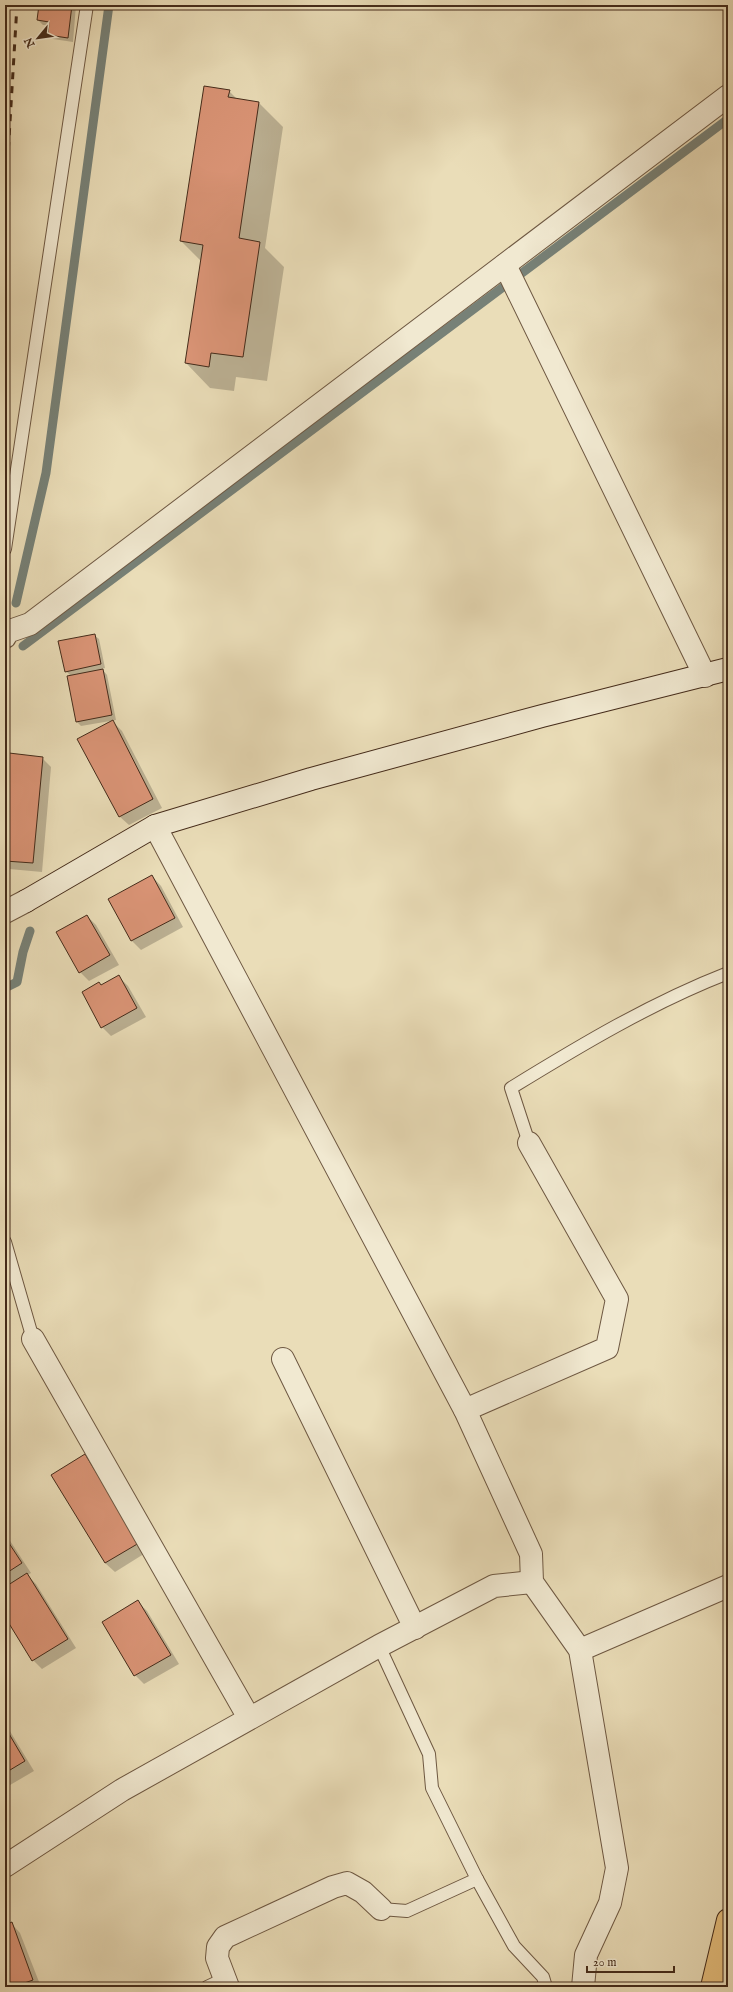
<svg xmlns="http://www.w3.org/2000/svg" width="733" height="1992" font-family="'IM FELL English',serif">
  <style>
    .shadow { fill: #0003 }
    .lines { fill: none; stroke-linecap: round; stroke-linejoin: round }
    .stream { stroke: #778177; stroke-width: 9 }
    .building { fill: #da9476; stroke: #442b1a }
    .lane-casing { stroke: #6e5842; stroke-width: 14 }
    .street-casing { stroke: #6e5842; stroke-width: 24 }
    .secondary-casing { stroke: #442b1a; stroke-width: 24 }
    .primary-casing { stroke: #442b1a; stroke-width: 24 }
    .lane { stroke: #f1e9d1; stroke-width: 12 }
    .street { stroke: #f1e9d1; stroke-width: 22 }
    .secondary { stroke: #f1e9d1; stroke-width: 22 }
    .primary { stroke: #e5be7c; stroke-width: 22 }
    .rail { stroke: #442b1a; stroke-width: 3; stroke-dasharray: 7 7; stroke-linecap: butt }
  </style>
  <rect width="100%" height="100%" fill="#eaddb8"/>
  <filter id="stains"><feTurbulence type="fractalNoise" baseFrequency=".005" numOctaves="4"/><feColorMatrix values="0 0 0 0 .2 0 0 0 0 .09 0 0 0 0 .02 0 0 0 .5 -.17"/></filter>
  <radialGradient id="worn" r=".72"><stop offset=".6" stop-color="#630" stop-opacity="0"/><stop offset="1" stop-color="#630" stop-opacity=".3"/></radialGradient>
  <!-- shadow -->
  <g class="shadow">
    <polygon points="40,5 76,5 73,42 53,39 49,35 50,25 43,25 38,20"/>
    <polygon points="262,5 289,5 289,9"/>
    <polygon points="229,91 238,100 259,103 283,127 265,248 284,267 267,381 236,377 234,391 210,388 186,363 201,261 181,241"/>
    <polygon points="94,635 99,639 105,668 102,669 107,675 116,720 81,726 77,722 68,677 71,676 66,671"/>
    <polygon points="113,722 122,731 162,808 129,825 119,816"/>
    <polygon points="42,758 51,767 42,872 9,869 5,865 5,805"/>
    <polygon points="152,876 161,886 183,927 141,950 132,941 109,900"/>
    <polygon points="87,916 96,925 119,965 89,981 80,972"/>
    <polygon points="119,977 128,986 146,1017 111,1036 102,1027 102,986"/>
    <polygon points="85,1455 94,1464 147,1552 115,1572 105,1563 52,1475"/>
    <polygon points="5,1533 31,1573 27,1575 36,1584 76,1648 42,1669 33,1660 5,1615"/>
    <polygon points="138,1602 147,1611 179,1664 144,1684 135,1675"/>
    <polygon points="5,1723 34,1771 5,1788"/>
    <polygon points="11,1923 20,1933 41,1987 5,1987 5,1926"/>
  </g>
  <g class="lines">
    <!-- stream -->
    <g class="stream">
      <polyline points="16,603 46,473 109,5"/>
      <polyline points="23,646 728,119"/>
      <polyline points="5,988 17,982 23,952 30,931"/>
    </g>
  </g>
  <!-- building -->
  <g class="building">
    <polygon points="39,5 72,5 68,38 48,35 49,22 37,20"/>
    <polygon points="204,86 230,90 228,97 259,102 239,238 260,242 243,357 211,353 209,367 185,363 203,245 180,241"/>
    <polygon points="95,634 101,664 65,672 58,641"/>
    <polygon points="103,669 112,715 76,722 67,676"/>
    <polygon points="113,720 153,799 119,817 77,739"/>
    <polygon points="9,753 43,757 33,863 5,861 5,794"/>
    <polygon points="152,875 175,918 131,941 108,899"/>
    <polygon points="87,915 110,955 79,973 56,932"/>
    <polygon points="119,975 137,1008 101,1028 82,992 99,982 101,985"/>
    <polygon points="85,1454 139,1543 105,1563 51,1475"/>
    <polygon points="5,1537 22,1563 5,1574"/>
    <polygon points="27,1573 68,1639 32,1661 5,1617 5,1587"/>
    <polygon points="138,1600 171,1655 134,1676 102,1622"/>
    <polygon points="5,1727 25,1761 5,1773"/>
    <polygon points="12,1922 33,1980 13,1987 5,1987 5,1925"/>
  </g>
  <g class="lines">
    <!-- lane casing -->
    <g class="lane-casing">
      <g id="lane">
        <polyline points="5,549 87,5"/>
        <path d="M529 1143 511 1088C581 1045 651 1003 728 973"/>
        <polyline points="5,1242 33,1339"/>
        <polyline points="379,1646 429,1754 432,1788 477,1879 514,1946 543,1977 546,1987"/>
        <polyline points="381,1909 407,1911 477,1879"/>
        <polyline points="207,1987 224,1979"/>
      </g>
    </g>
    <!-- street casing -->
    <g class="street-casing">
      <g id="street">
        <polyline points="505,265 705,676"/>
        <polyline points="5,637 7,632 30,624 728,96"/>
        <polyline points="155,826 465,1410 531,1554 532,1582 580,1650 617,1868 610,1903 586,1955 583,1987"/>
        <polyline points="5,912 26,901"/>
        <polyline points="33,1339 249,1718"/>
        <polyline points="283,1359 415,1628"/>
        <polyline points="465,1410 607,1348 617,1299 529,1143"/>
        <polyline points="580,1650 728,1586"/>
        <polyline points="5,1866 122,1790 379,1646 494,1586 532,1582"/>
        <polyline points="228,1987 217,1958 218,1947 225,1937 333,1887 347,1883 363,1892 381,1909"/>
      </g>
    </g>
    <!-- secondary casing -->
    <g class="secondary-casing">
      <polyline id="secondary" points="26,901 155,826 311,779 542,716 728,669"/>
    </g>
    <!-- primary casing -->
    <g class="primary-casing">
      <polyline id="primary" points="712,1987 728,1920"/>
    </g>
    <!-- lane -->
    <use href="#lane" class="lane"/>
    <!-- street -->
    <use href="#street" class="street"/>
    <!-- secondary -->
    <use href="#secondary" class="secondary"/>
    <!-- primary -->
    <use href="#primary" class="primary"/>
    <!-- rail -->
    <polyline class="rail" points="5,205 17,5"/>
  </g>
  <!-- margin -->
  <rect width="733" height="1992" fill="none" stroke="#eaddb8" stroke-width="20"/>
  <rect x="6" y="6" width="721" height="1980" fill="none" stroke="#442b1a" stroke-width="2"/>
  <rect x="10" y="10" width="713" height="1972" fill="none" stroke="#442b1a"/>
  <!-- north arrow -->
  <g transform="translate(38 38) rotate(241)" stroke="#f1e9d1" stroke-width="3" paint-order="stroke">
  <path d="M0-3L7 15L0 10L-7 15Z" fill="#442b1a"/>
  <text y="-6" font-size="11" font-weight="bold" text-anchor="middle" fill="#442b1a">N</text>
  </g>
  <!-- scale -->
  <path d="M587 1966v6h87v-6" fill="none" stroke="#442b1a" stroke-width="2"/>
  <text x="593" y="1966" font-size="12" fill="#442b1a" stroke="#f1e9d1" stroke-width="3" paint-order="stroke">20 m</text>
  <rect width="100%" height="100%" filter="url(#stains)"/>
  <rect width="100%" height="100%" fill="url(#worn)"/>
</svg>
